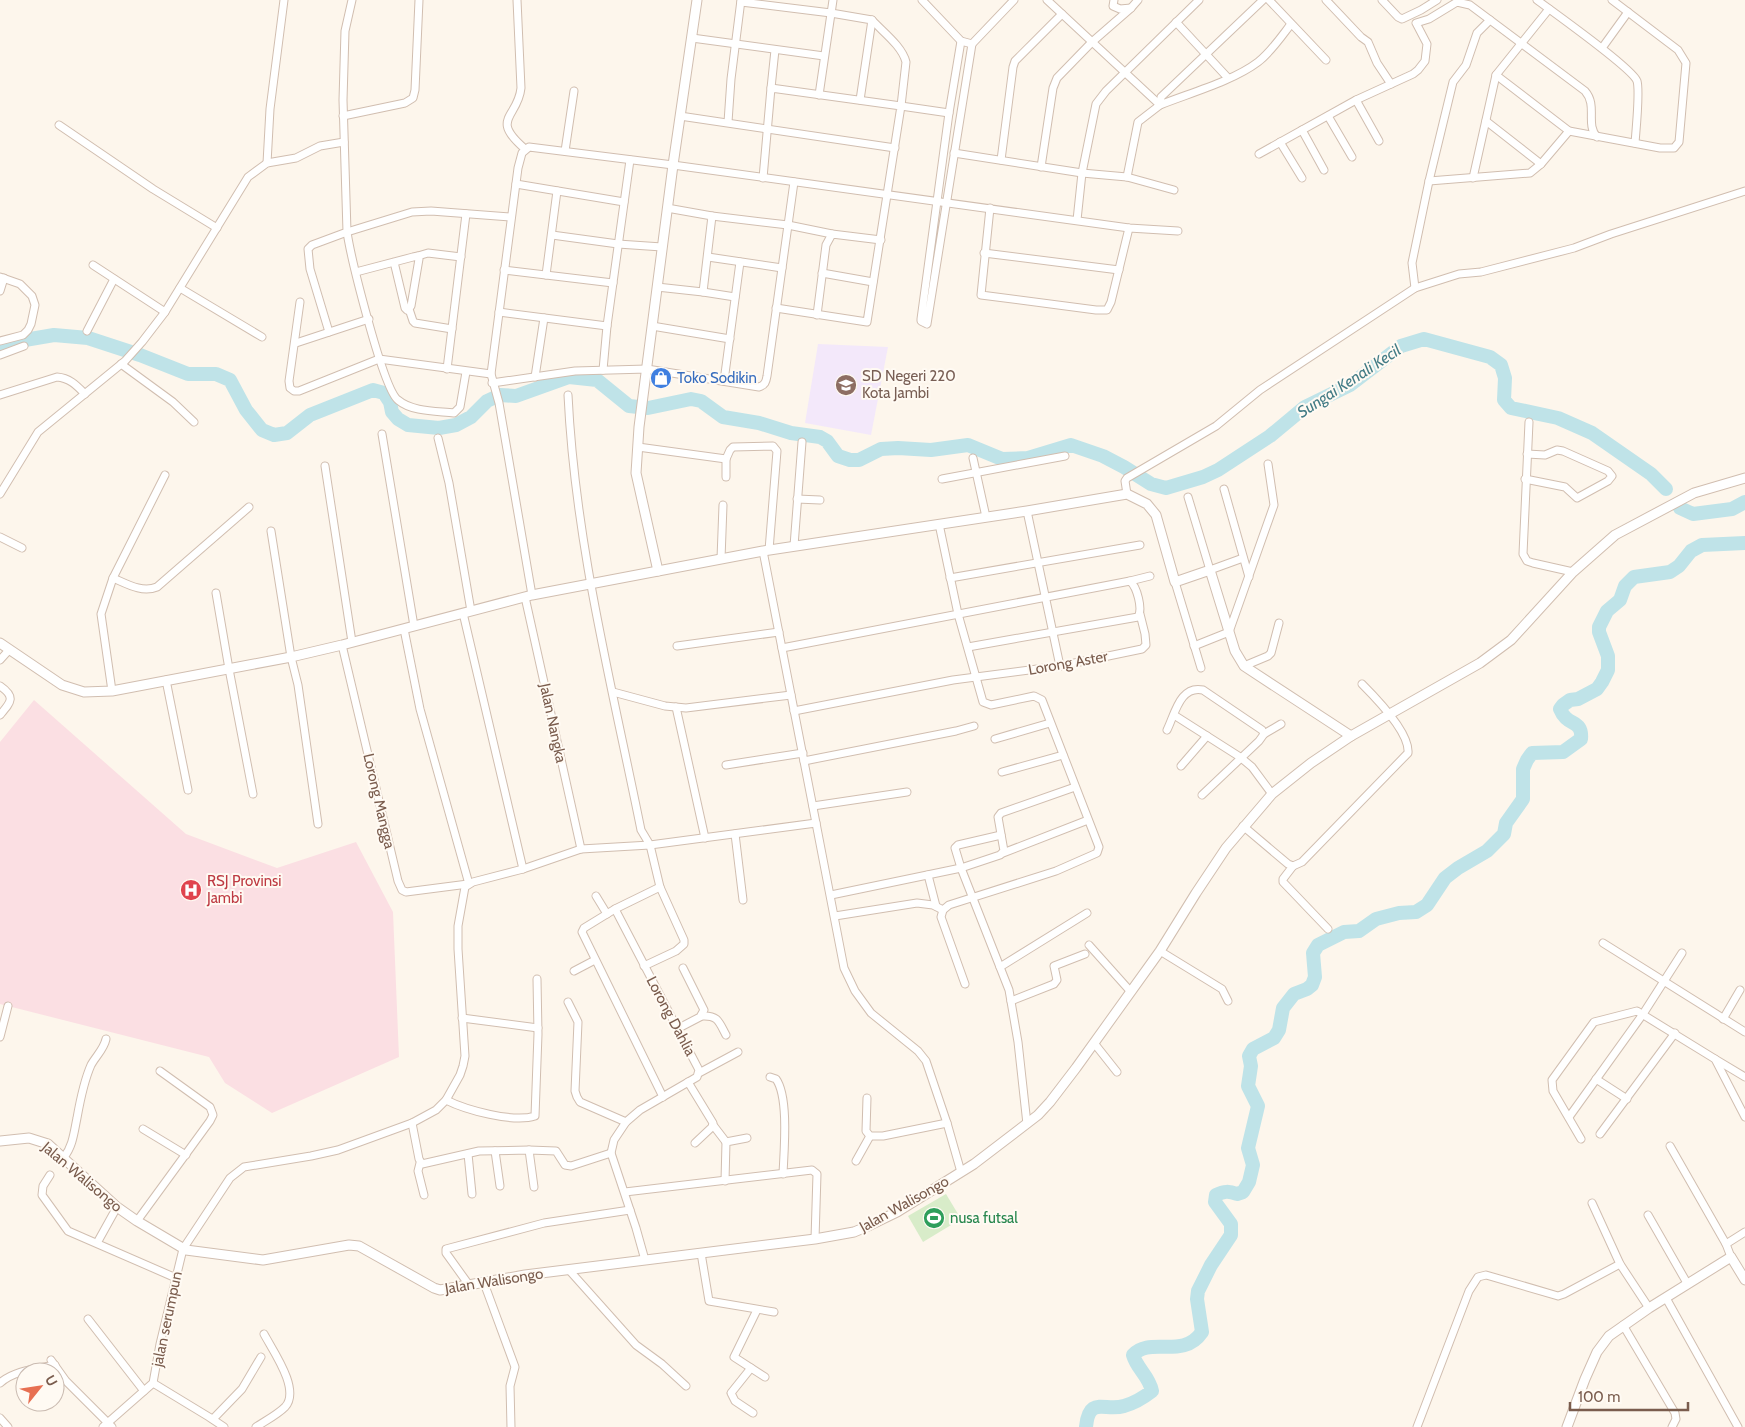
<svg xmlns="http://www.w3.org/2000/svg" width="1745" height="1427" font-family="Cabin,sans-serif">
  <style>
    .education { fill: #f3e8fa }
    .medical { fill: #fbdfe3 }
    .green { fill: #d8ecc9 }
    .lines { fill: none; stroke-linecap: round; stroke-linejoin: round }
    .river { stroke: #bfe3e8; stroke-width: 14 }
    .minor-casing { stroke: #d1beb0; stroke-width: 9 }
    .tertiary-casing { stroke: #d1beb0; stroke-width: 11 }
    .minor { stroke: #fff; stroke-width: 7 }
    .tertiary { stroke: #fff; stroke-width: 9 }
    .labels { text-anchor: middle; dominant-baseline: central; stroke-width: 4; stroke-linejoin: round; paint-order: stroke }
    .education-label { font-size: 15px; fill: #785e54; stroke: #fffaf3; text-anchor: start }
    .shop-label { font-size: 15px; fill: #366cbe; stroke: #fffaf3; text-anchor: start }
    .street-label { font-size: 15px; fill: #7a5c4d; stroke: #fffaf3 }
    .health-label { font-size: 15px; fill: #be3a42; stroke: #fffaf3; text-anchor: start }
    .leisure-label { font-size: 15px; fill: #27864d; stroke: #fffaf3; text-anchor: start }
    .water-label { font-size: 16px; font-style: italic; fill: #437c86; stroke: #fffaf3 }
  </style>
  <rect width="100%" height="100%" fill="#fdf6ec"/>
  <!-- education -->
  <polygon class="education" points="818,344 888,347 871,435 805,423"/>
  <!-- medical -->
  <polygon class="medical" points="34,700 186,834 277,868 356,842 393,912 399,1057 272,1113 225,1083 209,1057 0,1004 0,742"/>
  <!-- green -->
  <polygon class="green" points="946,1194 961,1219 923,1242 908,1216"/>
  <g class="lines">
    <!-- river -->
    <g class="river">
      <polyline points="0,347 13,342 54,335 88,338 140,355 188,374 216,374 230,380 246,410 262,430 274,435 287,433 310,415 373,390 384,393 390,402 392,412 398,419 408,425 439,428 456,425 471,417 487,401 500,395 516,396 569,377 597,380 629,406 648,408 691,399 701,401 723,417 759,423 791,433 820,437 827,441 838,456 850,460 859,460 881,449 898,448 931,450 968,445 1002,459 1028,458 1071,445 1103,456 1124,467 1151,484 1166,488 1203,477 1218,470 1270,436 1305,407 1350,385 1401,346 1424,339 1490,357 1501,365 1505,378 1504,400 1511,408 1558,418 1592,433 1651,474 1666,489"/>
      <polyline points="1680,508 1693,514 1732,509 1745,502"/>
      <path d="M1086 1427C1089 1395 1105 1412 1124 1406 1135 1403 1143 1398 1152 1391 1149 1376 1137 1369 1133 1355 1150 1336 1183 1360 1202 1332L1197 1299 1198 1291 1211 1265 1231 1235V1224L1215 1202 1216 1195C1224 1191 1229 1191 1237 1194L1243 1192 1249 1182 1253 1165 1248 1148 1258 1106 1248 1086 1251 1066 1249 1056 1253 1049 1274 1038 1279 1030 1283 1008 1294 994 1307 989 1312 985 1315 977 1313 953 1318 945 1344 932 1359 931 1376 919 1399 913 1416 912 1427 905 1445 878 1458 868 1487 851 1504 834 1506 823 1523 799V769L1527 760 1532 753 1563 752 1581 739C1583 719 1567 727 1560 709L1563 705 1570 700 1578 699 1597 689 1602 682 1608 670V656L1599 632V627L1607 611 1620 600 1625 586 1634 577 1670 572 1679 566 1691 551 1702 545 1745 543"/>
    </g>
    <!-- minor casing -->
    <g class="minor-casing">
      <g id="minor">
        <path d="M517 0 521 88C518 118 489 118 525 149"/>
        <polyline points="922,0 961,41 972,44 1014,0"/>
        <path d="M1047 0 1160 105C1190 93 1233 81 1258 62 1271 52 1281 37 1291 24"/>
        <polyline points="1114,0 1113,6 1120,9 1131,8"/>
        <polyline points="1269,0 1326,60"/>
        <polyline points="1326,0 1361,37 1368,42 1377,63 1391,84"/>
        <polyline points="1382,0 1398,17 1402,19 1421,10 1437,0"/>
        <path d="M1537 0C1553 12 1632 68 1637 81 1640 91 1636 130 1635 143"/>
        <polyline points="741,2 831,13 872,20 860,100"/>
        <path d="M872 20C883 32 902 46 906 62L901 106 949 113"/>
        <polyline points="1176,22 1228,78"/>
        <polyline points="692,38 824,56"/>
        <polyline points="961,41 949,113 921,319 921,321 927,324 972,44"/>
        <polyline points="1602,48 1628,12"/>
        <polyline points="1496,75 1569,131 1660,148 1674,148 1679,142 1686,63 1678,50 1612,0"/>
        <polyline points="771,88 775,50"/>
        <polyline points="819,95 833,0"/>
        <polyline points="1356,100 1379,141"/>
        <polyline points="343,116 405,103 413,98 415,90 419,0"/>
        <polyline points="680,116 895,148"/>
        <polyline points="1328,116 1352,157"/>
        <polyline points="1486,121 1541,164"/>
        <polyline points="728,122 731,79 741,0"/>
        <polyline points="59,125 153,189 217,228"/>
        <polyline points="1302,130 1324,170"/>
        <polyline points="1280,142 1302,178"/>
        <polyline points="565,151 574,91"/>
        <polyline points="954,153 1082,173 1127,177 1174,190"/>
        <path d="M1259 154 1356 100 1413 74 1418 70 1425 61 1427 44 1416 23 1429 19 1457 2 1470 5 1585 91C1598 106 1585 124 1597 137"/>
        <polyline points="1001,160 1013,67 1015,61 1062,14"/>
        <polyline points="267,163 270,109 284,0"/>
        <polyline points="1041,167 1053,88 1057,78 1092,42 1131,8 1138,0"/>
        <polyline points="1127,177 1138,122 1160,105 1161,97 1263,0"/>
        <polyline points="763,178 771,88 901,106 867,322 776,308"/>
        <polyline points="1473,178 1496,75 1549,9"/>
        <polyline points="1429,181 1530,173 1541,164 1569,131"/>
        <polyline points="516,184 624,202"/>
        <polyline points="990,208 981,295 1096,310 1107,310 1111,302 1129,228"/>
        <polyline points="712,216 788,225 832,234"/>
        <polyline points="1077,220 1082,173 1096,104 1106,91 1199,0"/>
        <polyline points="552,235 618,244 662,247"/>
        <polyline points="984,253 1119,270"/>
        <polyline points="418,256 428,253 461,257"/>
        <polyline points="708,257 782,268"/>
        <polyline points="93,265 165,312"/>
        <polyline points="504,270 613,283"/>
        <polyline points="356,272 413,257 418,256 419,259 411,306 407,310 405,308 394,262"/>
        <polyline points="822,273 873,282"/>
        <polyline points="546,275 557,191"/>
        <polyline points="0,277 20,284 32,296 35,305 31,324 28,330 23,335 0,341"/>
        <polyline points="657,287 703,292 712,216 667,208"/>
        <polyline points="180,288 262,337"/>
        <polyline points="1415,288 1412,263 1429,181 1453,82 1466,65 1477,33 1490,20"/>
        <polyline points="0,291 4,278"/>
        <polyline points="703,292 735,297"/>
        <polyline points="300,302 289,381 290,388 294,391 299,391 379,359 491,374"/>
        <polyline points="409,309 413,321 415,323 452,329"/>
        <polyline points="499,312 607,326"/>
        <polyline points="817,315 826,245 832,234 881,240"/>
        <polyline points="652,326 730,339"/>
        <polyline points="87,331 114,279"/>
        <polyline points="329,332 310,269 308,249 312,245 347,232 343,100 345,31 352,0"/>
        <polyline points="296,343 369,319"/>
        <polyline points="0,355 24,346"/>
        <polyline points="121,364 173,402 194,422"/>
        <polyline points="447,369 466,214"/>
        <polyline points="603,370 607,326 630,160"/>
        <path d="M466 372 460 407 454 413C437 411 412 412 398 400 383 389 351 258 347 232L412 212 431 211 511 217"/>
        <polyline points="535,377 544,318"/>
        <polyline points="724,381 740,262"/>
        <path d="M492 383 575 371 647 369 759 387C765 385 766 382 767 376L794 182"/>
        <path d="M0 395 57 377C70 378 77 386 85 394"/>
        <path d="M568 395C575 542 612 686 641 830L650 845 816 823 844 968 855 991 871 1013 918 1051 926 1061 947 1123 961 1172"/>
        <polyline points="1529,422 1523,554 1527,561 1533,563 1573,572"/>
        <polyline points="382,434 414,626"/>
        <polyline points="438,438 449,483 471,611"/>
        <polyline points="638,447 726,459 730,450 733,447 773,446 777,451 769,550"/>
        <polyline points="973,458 986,517"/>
        <polyline points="325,466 352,642"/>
        <polyline points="726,477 726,459"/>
        <polyline points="942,479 1065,456"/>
        <polyline points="1525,479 1565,487 1577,498 1608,481 1612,476 1608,471 1563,451 1557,450 1545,455 1527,454"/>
        <polyline points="1224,489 1249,577"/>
        <polyline points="0,494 38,432 125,361 142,342 165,312 248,177 267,163 296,158 320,146 344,142"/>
        <polyline points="1127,494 1125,481 1127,478 1216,426 1260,390 1415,288 1459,274 1481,272 1574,248 1611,234 1745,191"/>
        <polyline points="1188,497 1210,570 1243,558"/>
        <polyline points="797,499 820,500"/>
        <polyline points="1027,511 1060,666"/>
        <polyline points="939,524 958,614 983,702 991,705 1034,696 1042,700 1099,847 1097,853 1056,871 949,905 943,910 941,917 965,984"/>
        <polyline points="271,531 291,657 298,685 318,824"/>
        <polyline points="0,537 22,548"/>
        <polyline points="794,546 802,442"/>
        <polyline points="763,551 816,823"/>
        <polyline points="721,559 723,505"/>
        <path d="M113 578C127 584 142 593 157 587L249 507"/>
        <polyline points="950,578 1140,545"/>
        <polyline points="1130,581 1150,576"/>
        <polyline points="1175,582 1201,668"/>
        <polyline points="216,593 229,669 253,794"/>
        <polyline points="532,595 499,403 491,374 518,168 522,153 529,147 673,165 1129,228 1178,231"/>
        <polyline points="525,597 581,849"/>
        <polyline points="463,613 523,869"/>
        <polyline points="404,629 420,709 469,884"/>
        <polyline points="342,645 398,881 402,890 406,892 468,884"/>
        <polyline points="677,646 779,632"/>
        <polyline points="1194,646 1229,632 1274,505 1268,464"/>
        <path d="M782 648 1130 581C1137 587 1143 609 1138 617L968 647"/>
        <polyline points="0,660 9,650"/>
        <polyline points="1244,666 1268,656 1271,653 1279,623"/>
        <polyline points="166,680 188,790"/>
        <path d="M0 686C16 697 11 702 0 715"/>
        <polyline points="112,691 101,614 113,578 165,475"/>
        <polyline points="613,692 665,706 686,708 791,695"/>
        <polyline points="676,707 705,838"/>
        <polyline points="794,711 953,680 1060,666 1142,649 1146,645 1145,634 1140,614"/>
        <polyline points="1174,715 1240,757 1252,767 1272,794"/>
        <path d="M1167 730C1175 714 1180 685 1203 690L1262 730 1264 734 1259 741 1202 795"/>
        <polyline points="1264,734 1281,724"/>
        <polyline points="995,739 1050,723"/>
        <polyline points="804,761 956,731 974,726"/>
        <polyline points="726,765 803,753"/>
        <polyline points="1181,766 1207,736"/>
        <polyline points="1002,772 1063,755"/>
        <polyline points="813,806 907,792"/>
        <path d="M1243 826 1288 864 1293 866 1302 862 1408 753C1410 733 1376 698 1362 684"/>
        <polyline points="735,834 743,900"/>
        <polyline points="1001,835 958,845 955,848 961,868 1009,990 1018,1042 1027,1124"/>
        <polyline points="1003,853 1088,820"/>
        <polyline points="1293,866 1283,879 1283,882 1328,929"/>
        <polyline points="928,875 936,906"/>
        <polyline points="660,887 615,909 584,928 582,932 663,1097"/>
        <polyline points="831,895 961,868 1000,855 1004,851 998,817 1001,813 1075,787"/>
        <polyline points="596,896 607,914"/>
        <polyline points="615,909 699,1070 697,1077 640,1110 626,1122 614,1140 611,1153 636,1228 645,1260"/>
        <polyline points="835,916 917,903 933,905 943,910"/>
        <polyline points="1603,943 1745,1032"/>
        <polyline points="1089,945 1131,992"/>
        <polyline points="1160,951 1222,989 1228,1001"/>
        <polyline points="1000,967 1087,913"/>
        <polyline points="574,971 595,960"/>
        <polyline points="1011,1001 1054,984 1057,980 1054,966 1085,954"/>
        <polyline points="568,1002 578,1022 575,1091 577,1097 580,1102 626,1122"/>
        <path d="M702 1016C718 1015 719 1022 726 1035"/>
        <polyline points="462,1018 538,1028"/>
        <polyline points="1723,1019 1740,990"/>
        <polyline points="677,1029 700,1017 704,1010 683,968"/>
        <polyline points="0,1037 8,1006"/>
        <polyline points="1094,1043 1117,1072"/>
        <polyline points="1715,1059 1745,1077"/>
        <polyline points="699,1073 738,1052"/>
        <path d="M770 1077 776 1079C789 1097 784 1151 783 1174"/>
        <polyline points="1596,1079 1627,1099"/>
        <polyline points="688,1082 713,1123 712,1127 695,1143"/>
        <polyline points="867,1098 866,1131 870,1136 883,1136 947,1123"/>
        <path d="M446 1100C466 1110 513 1123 535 1116L538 1034 537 979"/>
        <polyline points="1569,1117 1643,1014 1682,953"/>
        <polyline points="412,1123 419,1159 422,1164 479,1151 529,1150 556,1151 565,1165 571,1166 611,1153"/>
        <polyline points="713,1125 726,1142"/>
        <polyline points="143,1129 186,1155"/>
        <polyline points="1600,1134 1675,1033"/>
        <polyline points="1581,1139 1553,1091 1552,1080 1594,1022 1637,1011 1715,1059 1745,1117"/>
        <polyline points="1670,1146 1726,1244"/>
        <polyline points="529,1150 534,1187"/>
        <polyline points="495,1151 500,1186"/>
        <polyline points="468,1154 472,1194"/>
        <path d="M64 1157C73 1146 74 1132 77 1118 80 1101 84 1081 91 1065 96 1056 104 1049 106 1039"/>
        <polyline points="856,1161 870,1136"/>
        <polyline points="420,1163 418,1171 424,1195"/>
        <polyline points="50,1175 43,1186 42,1195 68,1231 176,1278"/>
        <polyline points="725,1181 726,1142 747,1138"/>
        <polyline points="625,1192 812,1170 817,1174 815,1239"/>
        <polyline points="1592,1203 1620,1264 1649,1308"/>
        <polyline points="1648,1215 1687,1283"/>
        <polyline points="137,1221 210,1121 213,1115 210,1107 160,1071"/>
        <polyline points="97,1243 117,1207"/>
        <polyline points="701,1253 709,1301 774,1312"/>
        <polyline points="1731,1257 1726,1244 1745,1232"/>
        <polyline points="569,1270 636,1345 662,1364 686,1386"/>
        <polyline points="484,1283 515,1367 510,1386 511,1427"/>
        <polyline points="469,1285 446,1253 446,1249 544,1223 630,1210"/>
        <polyline points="1666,1298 1738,1427"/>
        <polyline points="757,1310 734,1357 765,1377"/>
        <polyline points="88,1319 144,1391"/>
        <polyline points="1623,1325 1675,1413 1676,1419 1672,1427"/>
        <polyline points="51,1360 66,1381 112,1427"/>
        <polyline points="751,1368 731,1393 735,1401 753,1413"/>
        <path d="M0 1383C15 1370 36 1369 55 1365"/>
        <polyline points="153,1383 209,1417 224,1427"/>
        <polyline points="0,1418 8,1427"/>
        <polyline points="213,1419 242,1389 261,1357"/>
        <polyline points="103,1427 153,1383 160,1344 183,1249 230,1178 244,1167 311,1156 338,1150 412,1123 436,1110 446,1100 460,1075 463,1066 465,1056 458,949 458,926 465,887 473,882 523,869 581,849 650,845 660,887 684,940 684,944 676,951 644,966"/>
        <path d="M256 1427C265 1421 277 1415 285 1407 301 1390 273 1351 264 1334"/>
        <polyline points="1417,1427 1469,1291 1478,1277 1486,1275 1493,1277 1558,1296 1564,1294 1620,1264"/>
      </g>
    </g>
    <!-- tertiary casing -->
    <g class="tertiary-casing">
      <g id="tertiary">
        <polyline points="658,571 636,473 639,427 673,165 697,0"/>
        <polyline points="0,643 62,685 84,692 112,691 291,657 342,645 532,595 763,551 1027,511 1127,494 1147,504 1156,515 1175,582 1210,570 1235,651 1244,666 1351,736"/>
        <polyline points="0,1141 29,1138 48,1144 117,1207 137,1221 186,1250 263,1260 349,1245 359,1246 434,1288 440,1290 525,1275 815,1239 854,1232 866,1227 897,1212 974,1164 1038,1115 1050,1102 1076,1068 1160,951 1196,893 1226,848 1272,794 1311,763 1351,736 1480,663 1511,640 1573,572 1615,535 1694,493 1745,478"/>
        <polyline points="1567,1427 1585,1379 1597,1352 1609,1336 1649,1308 1731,1257 1745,1280"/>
      </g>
    </g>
    <!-- minor -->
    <use href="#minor" class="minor"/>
    <!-- tertiary -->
    <use href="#tertiary" class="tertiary"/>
  </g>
  <!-- icons -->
  <defs>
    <g id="shop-disc" transform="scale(1.125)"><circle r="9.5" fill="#3f7fe0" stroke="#fffaf3"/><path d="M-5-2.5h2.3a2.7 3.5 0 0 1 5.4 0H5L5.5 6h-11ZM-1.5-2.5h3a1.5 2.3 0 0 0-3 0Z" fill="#fff"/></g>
    <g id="school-disc" transform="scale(1.125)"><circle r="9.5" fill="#8d6e63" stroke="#fffaf3"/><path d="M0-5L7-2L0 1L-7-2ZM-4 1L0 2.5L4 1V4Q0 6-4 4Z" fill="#fff"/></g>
    <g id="hospital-disc" transform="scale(1.125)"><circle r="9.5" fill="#e0444e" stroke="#fffaf3"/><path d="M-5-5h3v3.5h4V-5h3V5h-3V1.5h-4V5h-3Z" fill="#fff"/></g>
    <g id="stadium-disc" transform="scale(1.125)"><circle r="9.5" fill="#2e9e5b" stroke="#fffaf3"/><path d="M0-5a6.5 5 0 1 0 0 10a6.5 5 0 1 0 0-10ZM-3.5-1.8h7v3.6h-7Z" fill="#fff"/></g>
  </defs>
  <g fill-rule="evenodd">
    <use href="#shop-disc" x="661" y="378"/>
    <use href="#school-disc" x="846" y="385"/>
    <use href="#hospital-disc" x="191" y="890"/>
    <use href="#stadium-disc" x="934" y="1218"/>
  </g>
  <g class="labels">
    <!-- education labels -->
    <g class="education-label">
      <text x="862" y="376">SD Negeri 220<tspan x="862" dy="17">Kota Jambi</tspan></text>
    </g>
    <!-- shop labels -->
    <g class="shop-label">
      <text x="677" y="378">Toko Sodikin</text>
    </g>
    <!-- street labels -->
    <g class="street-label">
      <text transform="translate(1068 663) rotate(-10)">Lorong Aster</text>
      <text transform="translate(553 723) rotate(78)">Jalan Nangka</text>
      <text transform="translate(379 801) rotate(77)">Lorong Mangga</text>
      <text transform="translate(671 1016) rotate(62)">Lorong Dahlia</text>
      <text transform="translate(82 1177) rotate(40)">Jalan Walisongo</text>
      <text transform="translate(904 1204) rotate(-29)">Jalan Walisongo</text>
      <text transform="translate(494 1281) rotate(-9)">Jalan Walisongo</text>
      <text transform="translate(167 1319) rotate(-78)">jalan serumpun</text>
    </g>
    <!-- health labels -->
    <g class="health-label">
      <text x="207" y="881">RSJ Provinsi<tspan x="207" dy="17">Jambi</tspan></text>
    </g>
    <!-- leisure labels -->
    <g class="leisure-label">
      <text x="950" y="1218">nusa futsal</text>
    </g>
    <!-- water labels -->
    <g class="water-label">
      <text transform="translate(1349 381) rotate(-33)">Sungai Kenali Kecil</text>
    </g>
  </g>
  <!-- north arrow -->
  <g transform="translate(40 1387) rotate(60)"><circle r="24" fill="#fffaf3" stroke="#cabbb1"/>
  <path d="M0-4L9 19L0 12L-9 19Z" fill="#e76f51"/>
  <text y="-8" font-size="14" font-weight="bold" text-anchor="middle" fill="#7a5c4d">U</text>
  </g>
  <!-- scale -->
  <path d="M1570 1402v8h118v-8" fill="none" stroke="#7a5c4d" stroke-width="2.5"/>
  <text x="1578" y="1402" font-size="15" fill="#7a5c4d" stroke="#fffaf3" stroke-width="4" paint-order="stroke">100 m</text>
</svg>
